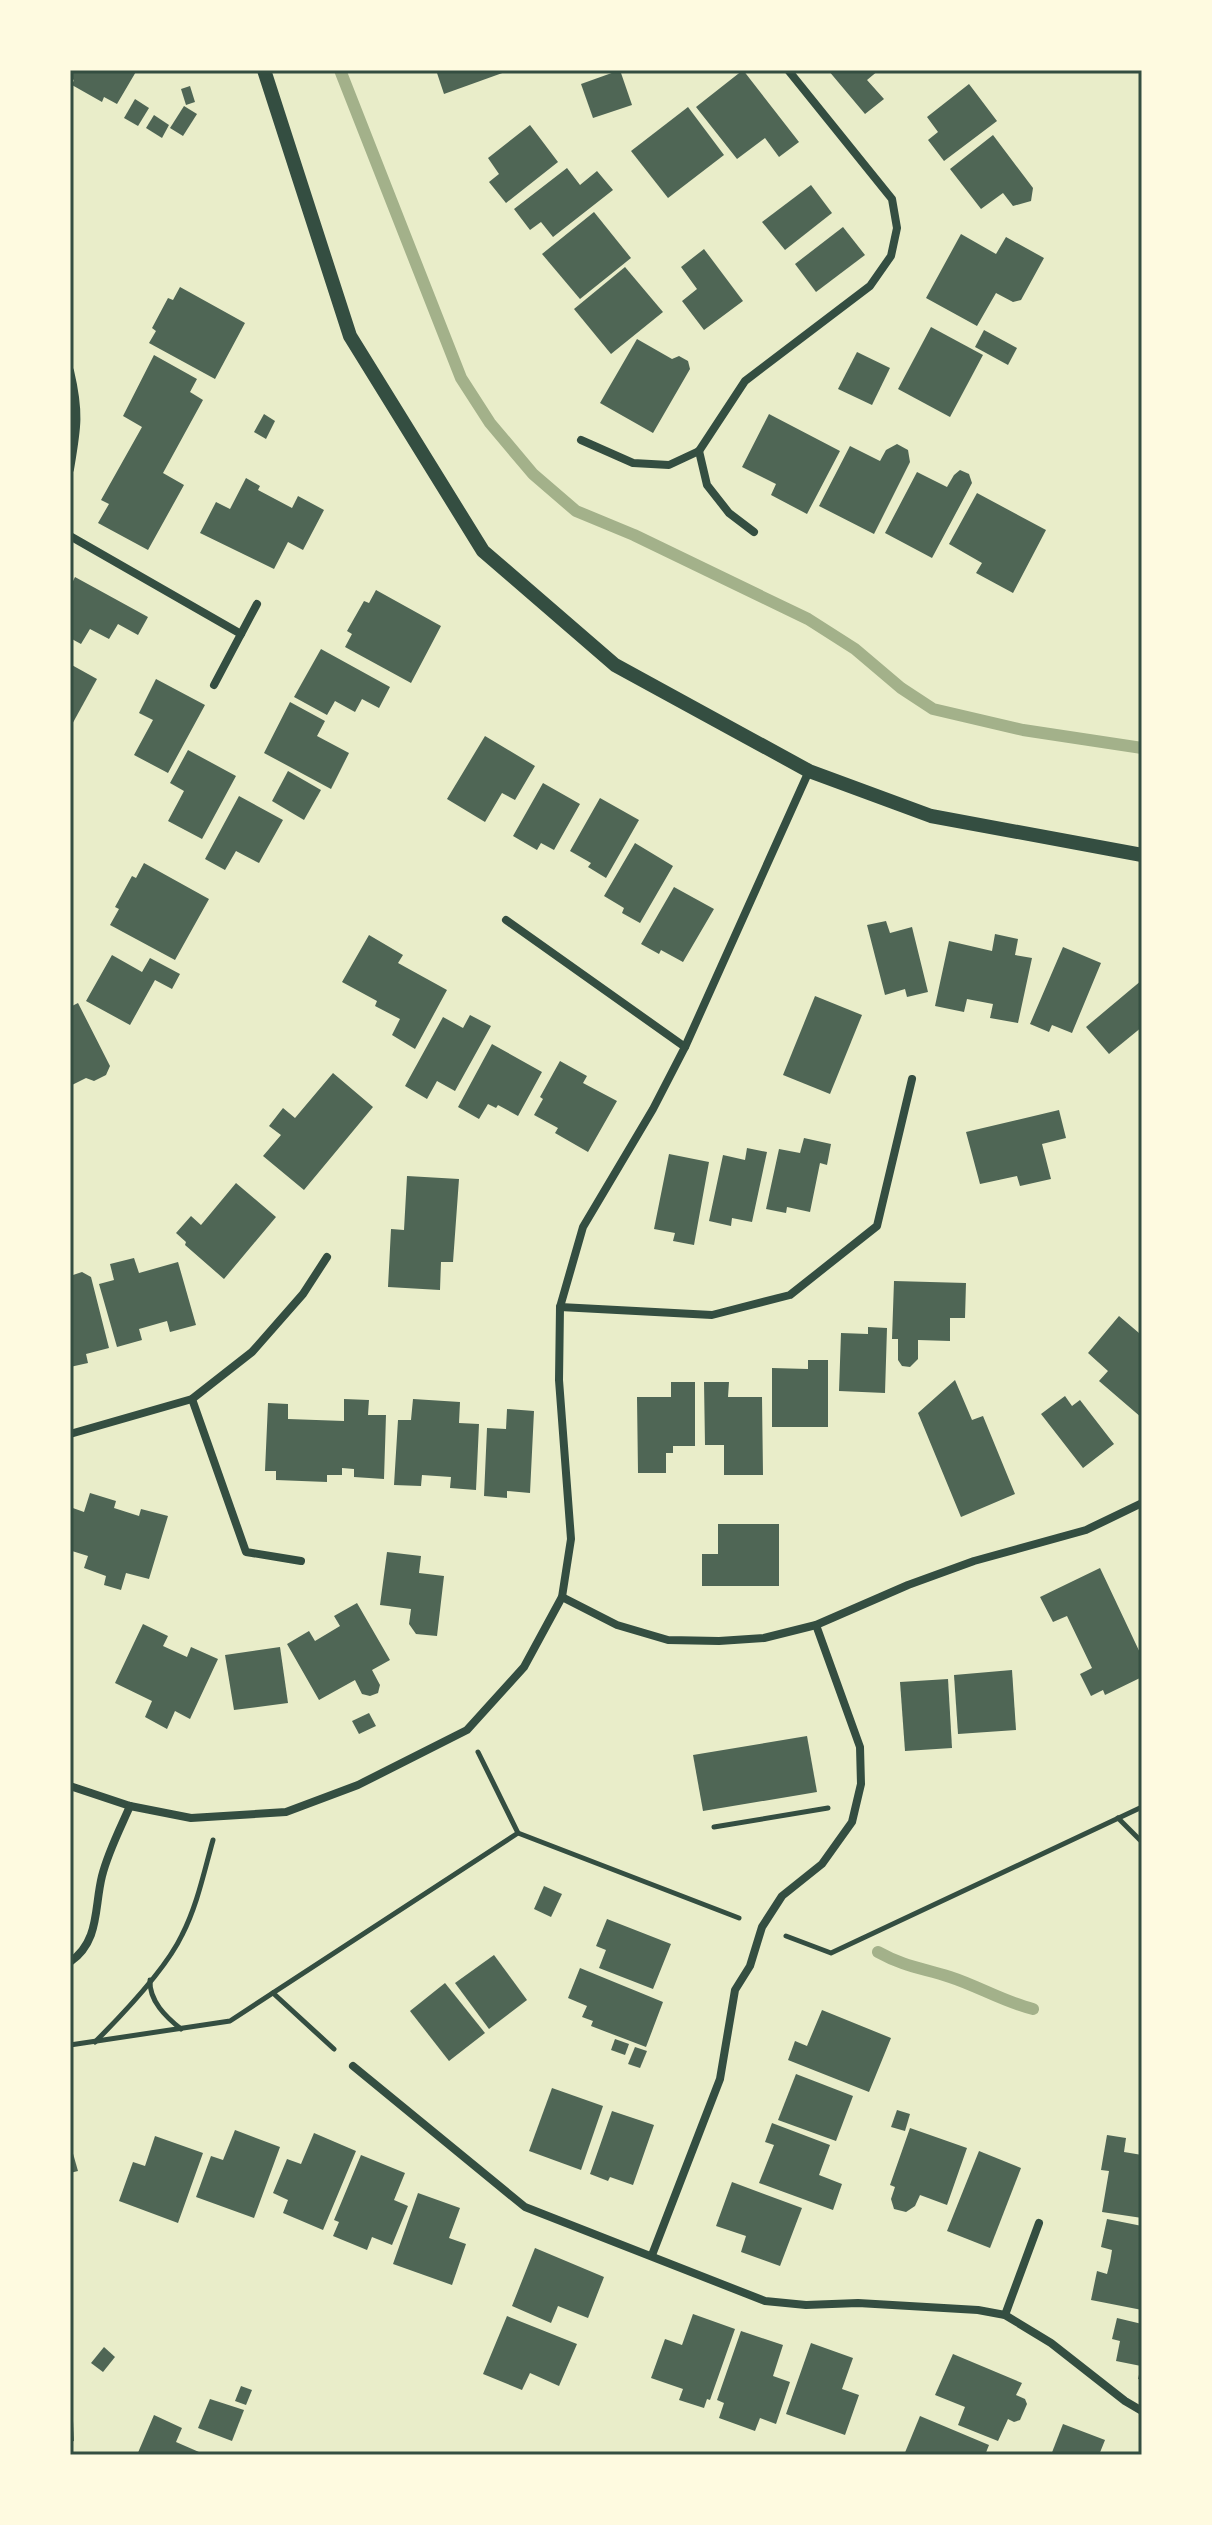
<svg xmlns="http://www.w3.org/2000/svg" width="1212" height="2525" font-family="'Work Sans',sans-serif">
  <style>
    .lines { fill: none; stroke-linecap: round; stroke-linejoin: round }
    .stream { stroke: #a3b18a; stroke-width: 12 }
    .building { fill: #4f6655 }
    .path { stroke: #344e41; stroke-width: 5 }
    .minor { stroke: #344e41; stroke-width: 8 }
    .tertiary { stroke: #344e41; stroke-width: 14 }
    .neatline { fill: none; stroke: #344e41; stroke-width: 3 }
  </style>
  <rect width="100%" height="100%" fill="#e9edc9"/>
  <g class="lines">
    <!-- stream -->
    <g class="stream">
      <polyline points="340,70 461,378 490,423 533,474 576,511 634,535 808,619 855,649 901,688 933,709 1023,730 1142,748"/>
      <path d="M878 1952C905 1967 922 1968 950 1977 978 1986 1004 2002 1033 2009"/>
    </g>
  </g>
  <!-- building -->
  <g class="building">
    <polygon points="70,70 137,70 117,104 104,97 102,102 72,85 74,80 70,78"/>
    <polygon points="436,70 511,70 444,94"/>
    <polygon points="620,70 632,105 593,118 581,84"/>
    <polygon points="743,70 799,142 779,157 765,138 737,159 696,107"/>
    <polygon points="828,70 879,70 867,80 884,99 865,114"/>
    <polygon points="969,84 997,121 944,161 928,140 938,132 927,117"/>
    <polygon points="190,86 195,102 186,105 181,89"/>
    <polygon points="135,99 149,108 138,126 124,118"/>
    <polygon points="184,106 197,114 183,136 170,128"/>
    <polygon points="688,107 724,155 668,198 631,151"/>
    <polygon points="154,115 169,125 162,138 146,128"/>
    <polygon points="530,125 558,162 506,203 489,182 499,174 488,158"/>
    <polygon points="993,135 1033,188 1031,201 1013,206 1003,193 981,209 950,169"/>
    <polygon points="567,168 580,185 597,171 613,190 553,237 541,222 530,230 514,209"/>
    <polygon points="811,185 832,213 785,250 762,222"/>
    <polygon points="594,212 631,258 580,299 542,254"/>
    <polygon points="843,227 865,255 816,292 795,264"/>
    <polygon points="961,234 996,254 1006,237 1044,258 1021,300 1013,302 996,293 977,326 926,298"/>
    <polygon points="704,249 743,301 704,330 682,301 697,289 681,267"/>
    <polygon points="625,267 663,312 611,354 574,309"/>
    <polygon points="180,287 245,323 215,379 149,343 156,331 152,328 168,298 173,300"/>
    <polygon points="931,327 983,355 950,417 898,389"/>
    <polygon points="984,330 1017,348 1008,365 975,347"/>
    <polygon points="637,339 672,359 679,356 688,361 690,369 653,433 600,403"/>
    <polygon points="857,352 890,368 872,405 838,389"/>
    <polygon points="154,355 197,379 190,392 203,400 163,473 184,485 148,550 98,523 109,504 101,500 142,427 123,416"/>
    <polygon points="264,414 275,421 266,439 254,432"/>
    <polygon points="769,414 840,451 807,514 771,495 776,484 742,467"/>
    <polygon points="897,444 908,450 910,462 874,534 819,506 850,446 880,461 886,450"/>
    <polygon points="960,470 969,474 972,483 932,558 885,533 917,472 947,487 954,475"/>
    <polygon points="246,478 260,486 258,490 292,508 298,496 324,510 303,550 288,542 274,569 200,533 216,502 230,509"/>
    <polygon points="977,493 1046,530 1013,593 976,573 982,563 949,544"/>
    <polygon points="75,577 148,617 138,635 118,624 109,639 90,629 81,644 70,638 70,587"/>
    <polygon points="376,590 441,626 411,683 345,647 352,634 347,631 364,601 369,603"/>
    <polygon points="321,649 390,687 379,708 362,699 355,712 335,701 327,715 294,697"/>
    <polygon points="70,664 97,679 70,728"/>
    <polygon points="156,679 205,705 168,773 134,755 153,720 139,713"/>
    <polygon points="290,702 325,721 317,736 349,753 331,789 264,753"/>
    <polygon points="485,736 535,766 515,800 502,793 485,822 447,799"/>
    <polygon points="188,750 236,776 202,839 168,821 184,791 170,783"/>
    <polygon points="288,771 321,790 304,820 272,801"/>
    <polygon points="543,783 580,804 554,850 541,843 537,850 513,836"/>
    <polygon points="239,796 283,820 259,863 236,851 225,870 205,859"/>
    <polygon points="600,798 639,820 606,878 588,867 591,863 570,851"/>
    <polygon points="635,843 673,866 640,923 622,913 624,908 604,896"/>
    <polygon points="144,863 209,899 175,960 110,925 119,909 115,907 132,876 136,878"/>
    <polygon points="674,887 714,909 683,962 661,950 659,954 641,944"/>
    <polygon points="886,921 890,933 912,927 928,992 907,997 905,989 885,995 867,925"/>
    <polygon points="995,934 1018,939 1015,955 1032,958 1018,1023 990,1018 993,1004 967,999 964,1012 935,1006 949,941 992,951"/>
    <polygon points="369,935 403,955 398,963 447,990 415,1049 392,1035 400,1019 375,1006 377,1001 342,982"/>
    <polygon points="1063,947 1101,963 1072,1033 1052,1025 1049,1032 1030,1024"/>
    <polygon points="112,955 142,972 150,958 180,974 172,989 155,980 130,1025 86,1001"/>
    <polygon points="1142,980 1142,1027 1109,1054 1086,1027"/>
    <polygon points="815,996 862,1015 830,1094 783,1075"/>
    <polygon points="78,1003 110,1066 106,1075 94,1081 86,1078 70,1086 70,1007"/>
    <polygon points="470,1015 491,1026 455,1091 437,1081 427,1099 405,1086 443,1017 463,1028"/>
    <polygon points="492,1044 542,1072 518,1116 498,1105 496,1108 488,1104 479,1119 458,1107"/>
    <polygon points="560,1061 587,1076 583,1083 617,1101 588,1152 555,1133 558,1128 534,1115 543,1099 540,1097"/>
    <polygon points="333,1073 373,1107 304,1190 263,1156 281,1135 269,1126 283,1108 295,1118"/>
    <polygon points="1059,1110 1066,1138 1042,1144 1051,1179 1020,1186 1017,1176 980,1184 966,1132"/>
    <polygon points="804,1138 831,1144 827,1165 820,1163 810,1212 787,1207 786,1213 766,1209 779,1149 800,1153"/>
    <polygon points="747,1148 767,1152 752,1222 732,1218 731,1226 709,1221 723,1155 745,1160"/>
    <polygon points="669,1154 709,1162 694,1245 673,1241 675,1233 654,1229"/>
    <polygon points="407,1176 459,1179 453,1262 441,1262 440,1290 388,1287 391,1229 404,1230"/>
    <polygon points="236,1183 276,1217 224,1279 185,1245 186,1242 176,1233 191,1216 201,1225"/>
    <polygon points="134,1258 139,1273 178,1262 196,1325 170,1332 167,1321 139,1329 142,1340 117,1347 99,1284 114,1280 110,1264"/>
    <polygon points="82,1272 91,1277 109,1348 86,1354 88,1363 70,1367 70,1276"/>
    <polygon points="894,1281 966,1283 965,1318 950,1318 950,1341 918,1340 918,1359 910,1367 902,1366 898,1360 898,1339 892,1339"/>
    <polygon points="1119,1316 1139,1333 1142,1330 1142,1418 1099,1381 1108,1371 1088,1353"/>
    <polygon points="868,1327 887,1328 885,1393 839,1391 841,1333 868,1334"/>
    <polygon points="808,1360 828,1360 828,1427 772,1427 772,1368 808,1369"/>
    <polygon points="955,1380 972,1420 983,1416 1015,1494 961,1517 918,1413"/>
    <polygon points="671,1382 695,1382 695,1446 673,1446 673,1453 666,1453 666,1473 638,1473 637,1397 671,1397"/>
    <polygon points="704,1382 729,1382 728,1397 762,1397 763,1475 724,1475 724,1445 705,1445"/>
    <polygon points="1065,1396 1072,1406 1080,1400 1114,1444 1083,1468 1041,1414"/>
    <polygon points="344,1399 369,1400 368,1415 386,1415 384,1479 354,1477 354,1469 342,1468 342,1475 327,1475 327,1482 276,1480 276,1471 265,1471 268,1403 288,1404 288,1419 344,1421"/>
    <polygon points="413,1399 460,1402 459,1423 479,1424 476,1490 450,1488 451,1477 422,1475 421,1486 394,1485 398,1420 411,1420"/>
    <polygon points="507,1409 534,1411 530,1493 507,1491 507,1498 484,1496 487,1428 506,1429"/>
    <polygon points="90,1493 116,1501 114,1508 139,1516 141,1509 168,1516 149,1579 126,1573 121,1590 104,1585 106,1576 84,1568 88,1556 72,1551 70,1557 70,1507 84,1512"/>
    <polygon points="718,1524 779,1524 779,1586 702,1586 702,1554 718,1554"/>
    <polygon points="387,1552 421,1556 419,1573 444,1576 437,1636 416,1634 409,1624 411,1609 380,1605"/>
    <polygon points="1100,1568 1142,1657 1142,1677 1105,1695 1103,1690 1091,1696 1080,1674 1092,1668 1067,1616 1053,1622 1040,1597"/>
    <polygon points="357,1603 390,1660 372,1670 380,1685 378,1693 370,1696 362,1694 355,1680 319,1700 287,1644 309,1631 315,1641 340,1626 334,1616"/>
    <polygon points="143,1624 168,1636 163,1646 187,1657 191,1647 218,1659 190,1719 175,1711 167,1729 145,1717 152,1701 115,1683"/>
    <polygon points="280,1647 288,1703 234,1710 225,1655"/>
    <polygon points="1012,1670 1016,1730 958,1734 954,1675"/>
    <polygon points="948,1679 952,1748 905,1751 900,1682"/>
    <polygon points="369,1713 376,1726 359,1734 352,1721"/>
    <polygon points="807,1736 817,1792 703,1811 693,1755"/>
    <polygon points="544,1886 562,1894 551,1917 534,1909"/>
    <polygon points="607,1919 671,1944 653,1989 599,1968 606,1950 596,1946"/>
    <polygon points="494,1955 527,2000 489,2029 455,1983"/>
    <polygon points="580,1968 663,2002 646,2047 591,2026 593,2021 582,2017 587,2006 568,1998"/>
    <polygon points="445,1983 485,2033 449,2061 410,2011"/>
    <polygon points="822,2010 891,2038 869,2092 788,2060 795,2041 807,2046"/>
    <polygon points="615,2039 629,2044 625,2055 611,2050"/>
    <polygon points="635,2047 647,2051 640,2068 628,2064"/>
    <polygon points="796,2074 853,2096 836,2141 778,2120"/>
    <polygon points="552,2088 603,2106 581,2170 529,2151"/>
    <polygon points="897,2110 910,2114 905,2131 891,2127"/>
    <polygon points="612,2111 654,2125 633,2185 610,2177 608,2181 590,2174"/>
    <polygon points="772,2123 830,2145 819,2175 842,2184 833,2210 759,2183 774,2145 765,2142"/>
    <polygon points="910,2128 967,2148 947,2205 920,2195 915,2206 906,2212 894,2209 891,2199 895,2187 890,2185"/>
    <polygon points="235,2130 280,2147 254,2218 196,2197 211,2156 223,2160"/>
    <polygon points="314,2133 356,2151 323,2230 283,2213 288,2200 273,2193 287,2159 301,2164"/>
    <polygon points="1107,2135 1126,2138 1124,2152 1142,2155 1142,2218 1102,2212 1109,2171 1101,2170"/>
    <polygon points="155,2136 203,2153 178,2223 119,2201 133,2162 145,2166"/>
    <polygon points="70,2143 78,2171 70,2173"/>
    <polygon points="979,2151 1021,2168 990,2248 947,2231"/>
    <polygon points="361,2155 405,2173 394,2200 408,2206 392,2245 372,2237 367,2250 333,2236 339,2222 334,2220"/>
    <polygon points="732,2182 802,2208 780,2266 741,2252 746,2236 716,2226"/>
    <polygon points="418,2193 460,2208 449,2238 466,2244 452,2285 393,2264"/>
    <polygon points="1107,2219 1142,2226 1142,2310 1091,2300 1097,2271 1107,2274 1110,2262 1112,2250 1101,2247"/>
    <polygon points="535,2248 604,2277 588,2318 558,2306 551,2323 512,2306"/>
    <polygon points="693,2314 735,2329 710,2400 707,2399 704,2408 679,2400 683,2389 651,2378 665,2339 682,2345"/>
    <polygon points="507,2316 577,2344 559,2386 530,2373 522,2390 483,2374"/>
    <polygon points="1117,2318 1142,2324 1142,2380 1138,2379 1141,2366 1116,2361 1120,2341 1112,2339"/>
    <polygon points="741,2331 783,2345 773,2376 790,2382 776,2424 760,2418 755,2431 719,2418 724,2403 717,2400"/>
    <polygon points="811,2343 853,2358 842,2389 859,2395 845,2435 786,2414"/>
    <polygon points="104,2347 115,2357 103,2372 91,2363"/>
    <polygon points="953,2354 1022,2383 1016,2395 1025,2399 1027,2404 1020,2420 1014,2422 1008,2419 998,2441 958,2425 965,2407 935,2395"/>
    <polygon points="241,2386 252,2390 246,2405 235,2401"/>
    <polygon points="210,2399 244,2410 232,2441 198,2428"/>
    <polygon points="70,2400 72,2400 74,2441 70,2442"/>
    <polygon points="154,2415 182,2428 176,2442 199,2452 198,2455 137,2455"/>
    <polygon points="920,2416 989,2445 985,2455 904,2455"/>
    <polygon points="1063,2424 1105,2440 1099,2455 1051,2455"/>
  </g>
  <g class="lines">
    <!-- path -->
    <g class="path">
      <polyline points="478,1752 518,1833"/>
      <polyline points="1118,1818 1142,1842"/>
      <polyline points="714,1827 828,1808"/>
      <polyline points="786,1936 831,1953 1142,1807"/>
      <path d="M150 1980C149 2001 166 2017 181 2029"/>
      <polyline points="273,1993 334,2049"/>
      <path d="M95 2042C122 2015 166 1969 182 1935 197 1906 204 1872 213 1840"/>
      <polyline points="70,2045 230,2021 518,1833 739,1918"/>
    </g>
    <!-- minor -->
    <g class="minor">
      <path d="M70 371C80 413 77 428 70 469"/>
      <polyline points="581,440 633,463 669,465 699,451 745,381 870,286 891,256 897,228 892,199 788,70"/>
      <polyline points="699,451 707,485 729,513 754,532"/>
      <polyline points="70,536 241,634 214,685"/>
      <polyline points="241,634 257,604"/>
      <polyline points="506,920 685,1047"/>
      <polyline points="560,1307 712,1315 790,1295 877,1226 912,1079"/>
      <polyline points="192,1399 246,1552 301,1561"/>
      <polyline points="70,1434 192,1399 252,1352 303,1294 327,1257"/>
      <polyline points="562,1597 617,1625 668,1640 719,1641 764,1638 816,1625 908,1585 974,1561 1086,1530 1142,1503"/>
      <polyline points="70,1786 130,1806 191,1818 286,1812 358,1785 467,1730 524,1667 562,1597 571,1539 559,1380 560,1307 583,1227 653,1109 685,1047 809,771"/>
      <path d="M70 1962C100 1941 94 1908 102 1876 108 1852 120 1829 130 1806"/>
      <polyline points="353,2066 525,2207 765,2301 806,2305 858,2303 978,2310 1005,2315 1051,2343 1125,2401 1142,2411"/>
      <polyline points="652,2255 720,2079 735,1990 750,1966 762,1927 782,1896 822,1864 852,1822 861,1784 860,1747 816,1625"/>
      <polyline points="1005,2315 1039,2223"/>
    </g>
    <!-- tertiary -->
    <polyline class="tertiary" points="264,70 350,336 483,551 615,665 809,771 931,816 1142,855"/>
  </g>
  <!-- border -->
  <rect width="1212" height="2525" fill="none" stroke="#fefae0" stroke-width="144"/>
  <rect x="72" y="72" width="1068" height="2381" class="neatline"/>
</svg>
